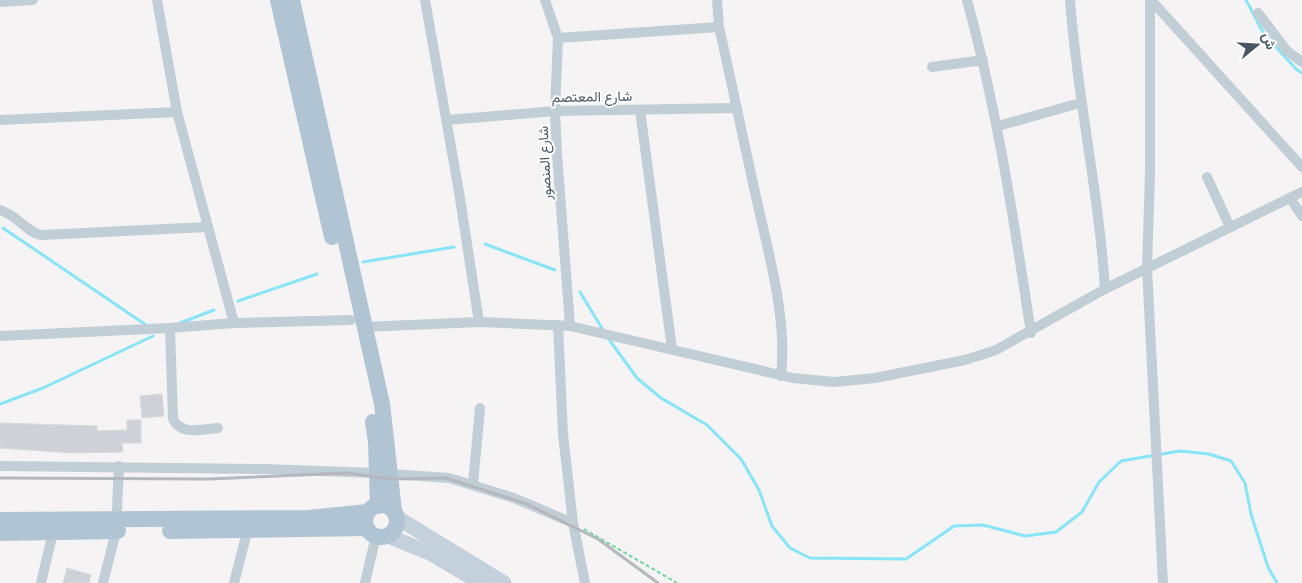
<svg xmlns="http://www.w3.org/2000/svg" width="1302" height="583" font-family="Signika,Vazirmatn,sans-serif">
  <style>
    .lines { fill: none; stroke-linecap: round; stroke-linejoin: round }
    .stream { stroke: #87e5f7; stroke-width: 3 }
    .building { fill: #ced2d8; stroke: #d6d9df }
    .path { stroke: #71d8a1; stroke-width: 2; stroke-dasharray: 4 2.5; stroke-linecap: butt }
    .street { stroke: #c2ced5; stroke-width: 10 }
    .secondary { stroke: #c4d1dd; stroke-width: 15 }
    .primary { stroke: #b0c4d4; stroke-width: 16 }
    .rail { stroke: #b4b8be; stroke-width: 3 }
    .labels { text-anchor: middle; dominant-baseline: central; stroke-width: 4; stroke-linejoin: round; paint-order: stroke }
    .street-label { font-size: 14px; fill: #485763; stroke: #fff }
  </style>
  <rect width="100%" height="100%" fill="#f5f3f3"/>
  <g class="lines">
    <!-- stream -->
    <g class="stream">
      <polyline points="1246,0 1264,34 1296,69 1302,73"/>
      <polyline points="3,228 146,325"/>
      <polyline points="485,244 555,270"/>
      <polyline points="363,262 454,247"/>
      <polyline points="580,292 603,330"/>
      <polyline points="238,301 317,274"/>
      <polyline points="180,323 214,310"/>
      <polyline points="608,338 637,378 661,398 707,425 741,459 759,490 772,526 790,548 810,558 906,559 954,526 983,525 1025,536 1056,532 1082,512 1099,482 1121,461 1180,451 1209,454 1231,461 1245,483 1251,514 1268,567 1277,583"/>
      <polyline points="0,404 43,388 153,336"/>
    </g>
  </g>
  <!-- building -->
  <g class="building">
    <polygon points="162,394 164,416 142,418 140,396"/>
    <polygon points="127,420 141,420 141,443 122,443 123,452 73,453 0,448 0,423 97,426 97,431 127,430"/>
    <polygon points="67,568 91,575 89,583 63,583"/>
  </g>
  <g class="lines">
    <!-- path -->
    <polyline class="path" points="584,529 677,583"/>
    <!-- street -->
    <g class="street">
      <polyline points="157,0 177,112 234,323 351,320"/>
      <polyline points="425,0 459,192 479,322"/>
      <polyline points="545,0 558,38 555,111 557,154 570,326"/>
      <path d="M717 0 719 27C733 88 745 149 759 210 771 263 787 321 781 376"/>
      <path d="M967 0C997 110 1014 220 1031 333"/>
      <path d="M1070 0C1077 97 1099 192 1105 289"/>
      <polyline points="1150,0 1150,173 1147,268 1163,583"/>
      <polyline points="1151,0 1302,167"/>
      <polyline points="0,2 33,0"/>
      <polyline points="1258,13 1287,51 1302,62"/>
      <polyline points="558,38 719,27"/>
      <polyline points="932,67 983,60"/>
      <polyline points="640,110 672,349"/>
      <polyline points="0,120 177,112"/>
      <polyline points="447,120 555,111 737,108"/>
      <polyline points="998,126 1080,103"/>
      <polyline points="1207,177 1230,227"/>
      <polyline points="1290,198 1302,216"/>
      <path d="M0 210C19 216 28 234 42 235L207 227"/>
      <polyline points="558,325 563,434 573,523 585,583"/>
      <polyline points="364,327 479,322 570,326 793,378 834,382 875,378 965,360 996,350 1105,289 1302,192"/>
      <polyline points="0,336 170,328"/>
      <path d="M218 428C202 429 181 436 173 419L170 328 234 323"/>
      <polyline points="0,466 264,469 376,473 449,478 514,498 573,523"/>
      <polyline points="473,484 480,408"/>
      <polyline points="41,583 53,532"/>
      <polyline points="103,583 116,531 119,466"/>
      <polyline points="234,583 247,532"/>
      <polyline points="365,583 376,536"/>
    </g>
    <!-- secondary -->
    <g class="secondary">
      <polyline points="396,517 504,583"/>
      <polyline points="388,536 430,553 481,583"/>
    </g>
    <!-- primary -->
    <g class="primary">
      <polyline points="278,0 332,237"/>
      <polyline points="292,0 382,404 394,511"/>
      <polyline points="373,422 376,442 378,506"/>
      <circle cx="381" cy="521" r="16"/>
      <polyline points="0,520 308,518 368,512"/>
      <polyline points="170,531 367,528"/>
      <polyline points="0,533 118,531"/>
    </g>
    <!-- rail -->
    <polyline class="rail" points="0,478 208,479 347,473 391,479 446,478 527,504 598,539 658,583"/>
  </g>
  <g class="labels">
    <!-- street labels -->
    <g class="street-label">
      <text transform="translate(592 97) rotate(-1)">شارع المعتصم</text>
      <text transform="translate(545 163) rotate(-93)">شارع المنصور</text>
    </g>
  </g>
  <!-- north arrow -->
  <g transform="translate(1257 45) rotate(72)" stroke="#ffffff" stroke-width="4" paint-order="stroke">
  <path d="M0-4L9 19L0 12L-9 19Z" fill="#485763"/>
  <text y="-8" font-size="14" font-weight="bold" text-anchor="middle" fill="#485763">ش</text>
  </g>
</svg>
